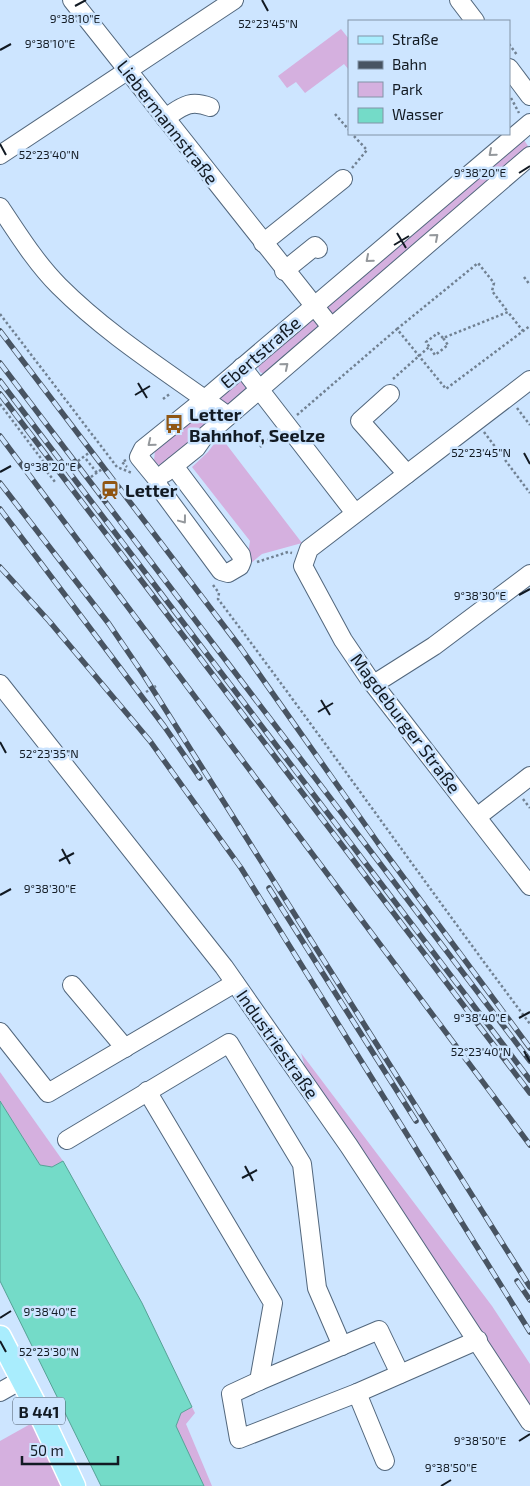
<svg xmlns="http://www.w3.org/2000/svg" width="530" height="1486" font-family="'Exo 2',sans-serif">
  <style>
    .green { fill: #d5b0df }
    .water { fill: #74dbc8; stroke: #57a196 }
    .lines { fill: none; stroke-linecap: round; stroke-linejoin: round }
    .minor-casing { stroke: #52677d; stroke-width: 20 }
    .major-casing { stroke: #fff; stroke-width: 25 }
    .path { stroke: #718192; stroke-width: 2.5; stroke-dasharray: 2.5 2.5; stroke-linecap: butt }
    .minor { stroke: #fff; stroke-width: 18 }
    .major { stroke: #a9edfd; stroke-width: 22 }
    .rail-casing { stroke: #485462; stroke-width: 5.5 }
    .rail { stroke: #cde5ff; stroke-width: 4; stroke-dasharray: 11; stroke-linecap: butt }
    .oneway { stroke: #94989c }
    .ticks { fill: none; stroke: #121a23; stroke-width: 2 }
    .labels { text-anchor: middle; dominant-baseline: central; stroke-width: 5; stroke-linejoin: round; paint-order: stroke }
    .shield { fill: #cde5ff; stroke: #4a5765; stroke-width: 1 }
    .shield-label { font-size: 16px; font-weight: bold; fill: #121a23 }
    .street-label { font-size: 18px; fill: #121a23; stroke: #cde5ff }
    .poi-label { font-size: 18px; font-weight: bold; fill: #121a23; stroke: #cde5ff; text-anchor: start }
    .ticks-label { font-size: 12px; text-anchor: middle; fill: #121a23; stroke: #cde5ff; stroke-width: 5; stroke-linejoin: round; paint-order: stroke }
  </style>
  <rect width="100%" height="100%" fill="#cde5ff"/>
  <!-- green -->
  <g class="green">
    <polygon points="341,29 349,39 349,70 344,64 305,93 296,82 287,88 278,76"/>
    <polygon points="522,137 530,149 334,315 328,313 326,305"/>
    <polygon points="314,319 319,326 266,375 260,372 257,364 310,320"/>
    <polygon points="238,377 246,388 229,404 222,403 218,396"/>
    <polygon points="202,411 217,423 160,466 154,461 155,450"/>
    <polygon points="220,436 302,543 262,554 251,563 248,554 250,541 192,467 208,452"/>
    <polygon points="301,1053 492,1306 530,1364 530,1408 485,1336 305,1067"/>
    <polygon points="0,1072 63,1161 52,1167 40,1165 0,1101"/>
    <polygon points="192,1407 195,1413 186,1424 212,1486 204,1486 176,1426 181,1413"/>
    <polygon points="34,1422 63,1486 0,1486 0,1441"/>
  </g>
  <!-- water -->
  <polygon class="water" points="0,1101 40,1165 52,1167 63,1161 142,1303 192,1407 181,1413 176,1426 204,1486 101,1486 0,1281"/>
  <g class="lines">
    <!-- minor casing -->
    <g class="minor-casing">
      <g id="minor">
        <polyline points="72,0 331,327"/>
        <polyline points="459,0 475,21"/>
        <polyline points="509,68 530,96"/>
        <path d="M165 118C182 107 189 99 210 107"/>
        <polyline points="0,155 234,0"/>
        <path d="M0 207C18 234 36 263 59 286 110 337 171 374 228 416"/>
        <polyline points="263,243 343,179"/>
        <polyline points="284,271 315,246 318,249"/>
        <polyline points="242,367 355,513"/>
        <polyline points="530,380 309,549 303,566 343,640 368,677 530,886"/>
        <polyline points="390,394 360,421 407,474"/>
        <polyline points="174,466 241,555 242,561 240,566 228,573 221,571 159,487 157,479 139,457 143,449 205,399 530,123"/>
        <polyline points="165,473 196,448 203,438 530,156"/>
        <polyline points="0,684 224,967 349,1146 530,1422"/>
        <polyline points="374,684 434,646 530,574"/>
        <polyline points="477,817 530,776"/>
        <polyline points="72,985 125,1048"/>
        <polyline points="0,1032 48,1093 235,983"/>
        <polyline points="147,1091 273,1303 259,1381 231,1394 239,1439 357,1393 478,1340"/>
        <polyline points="67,1140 229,1043 302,1164 317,1288 342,1346"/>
        <polyline points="259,1381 379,1330 400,1374"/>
        <polyline points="0,1392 23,1379"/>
        <polyline points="357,1393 385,1461"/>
      </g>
    </g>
    <!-- major casing -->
    <g class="major-casing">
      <polyline id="major" points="0,1337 44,1422 74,1486"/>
    </g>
    <!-- path -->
    <g class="path">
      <polyline points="509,44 517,55"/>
      <polyline points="511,98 519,113"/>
      <polyline points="335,114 349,130"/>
      <polyline points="352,168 367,150 352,134"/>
      <polyline points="524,277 530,285"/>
      <polyline points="0,314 117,467 132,473"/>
      <polyline points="397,329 478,263 494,283 492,291 508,312"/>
      <polyline points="443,338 438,333 426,342 435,355 448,345 443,338 508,312 523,331"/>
      <polyline points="393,379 429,347"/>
      <polyline points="163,399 171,393"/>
      <polyline points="0,404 43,461 41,464 55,482"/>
      <polyline points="517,408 530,425"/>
      <polyline points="297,415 397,329 446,389 530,326"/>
      <polyline points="484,432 530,493"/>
      <polyline points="260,447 276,433"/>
      <polyline points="86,459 97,473"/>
      <polyline points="126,460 122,462 127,467"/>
      <polyline points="78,461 90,452"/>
      <polyline points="91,477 102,469"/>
      <polyline points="257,562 288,552 292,553"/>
      <path d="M213 585 219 593 218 599C324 739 425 884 530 1024"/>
      <polyline points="146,692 156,686"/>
      <polyline points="523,799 530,808"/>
    </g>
    <!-- minor -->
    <use href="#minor" class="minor"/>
    <!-- major -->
    <use href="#major" class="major"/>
    <!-- rail casing -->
    <g class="rail-casing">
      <g id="rail">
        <polyline points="0,331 240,647 378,843 530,1048"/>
        <polyline points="0,363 530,1061"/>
        <polyline points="0,381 530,1080"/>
        <polyline points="0,394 530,1093"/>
        <polyline points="0,436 530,1145"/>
        <polyline points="0,483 109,624 143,674 530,1287"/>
        <polyline points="0,509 164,726 200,778"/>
        <polyline points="0,567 49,621 150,741 241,868 530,1332"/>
        <polyline points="269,888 416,1121"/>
        <polyline points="517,1281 530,1300"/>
      </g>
    </g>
    <!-- rail -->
    <use href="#rail" class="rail"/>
  </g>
  <!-- one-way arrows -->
  <defs><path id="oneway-chevron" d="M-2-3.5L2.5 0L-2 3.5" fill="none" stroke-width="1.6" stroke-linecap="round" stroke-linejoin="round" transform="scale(1.25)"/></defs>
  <g class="oneway">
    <use href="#oneway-chevron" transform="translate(492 153) rotate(139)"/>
    <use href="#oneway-chevron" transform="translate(435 237) rotate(-41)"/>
    <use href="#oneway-chevron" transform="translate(369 259) rotate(139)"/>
    <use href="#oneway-chevron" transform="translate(285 366) rotate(-40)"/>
    <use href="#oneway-chevron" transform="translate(151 443) rotate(141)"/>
    <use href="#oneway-chevron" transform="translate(183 520) rotate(53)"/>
  </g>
  <!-- ticks -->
  <path class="ticks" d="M262 0 268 11M75 6 86 0M0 50 11 44M0 144 6 155M519 173 530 166M397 233 406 248M394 245 409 236M138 383 147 398M135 395 150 386M524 453 530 464M0 472 11 466M519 595 530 589M321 700 330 715M318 712 333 703M0 742 6 753M62 849 70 864M59 861 74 853M0 895 11 889M519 1018 530 1012M524 1051 530 1062M245 1166 253 1181M242 1178 257 1170M0 1318 11 1311M0 1341 6 1352M519 1441 530 1434M441 1486 451 1480"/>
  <!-- icons -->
  <defs>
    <g id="bus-bare" transform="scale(1.5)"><path d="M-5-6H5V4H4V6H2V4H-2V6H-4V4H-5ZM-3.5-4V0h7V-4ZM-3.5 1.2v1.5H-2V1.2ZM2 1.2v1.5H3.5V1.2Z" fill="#905613" stroke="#cde5ff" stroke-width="2.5" paint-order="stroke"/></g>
    <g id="station-bare" transform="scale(1.5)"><path d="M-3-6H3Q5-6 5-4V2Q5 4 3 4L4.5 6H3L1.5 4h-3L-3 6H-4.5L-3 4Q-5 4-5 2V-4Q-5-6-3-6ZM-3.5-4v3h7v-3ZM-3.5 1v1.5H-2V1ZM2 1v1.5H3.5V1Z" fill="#905613" stroke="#cde5ff" stroke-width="2.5" paint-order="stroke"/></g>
  </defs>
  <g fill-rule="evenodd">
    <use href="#bus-bare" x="174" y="424"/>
    <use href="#station-bare" x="110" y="490"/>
  </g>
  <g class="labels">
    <!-- shield labels -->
    <rect class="shield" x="13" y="1397.5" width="52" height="27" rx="4"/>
    <g class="shield-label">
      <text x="39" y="1411">B 441</text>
    </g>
    <!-- street labels -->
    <g class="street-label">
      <text transform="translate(168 122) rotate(52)">Liebermannstraße</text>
      <text transform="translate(260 352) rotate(-41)">Ebertstraße</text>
      <text transform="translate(406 723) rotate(53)">Magdeburger Straße</text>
      <text transform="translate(278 1044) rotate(55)">Industriestraße</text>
    </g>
    <!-- poi labels -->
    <g class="poi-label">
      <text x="189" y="414">Letter<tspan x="189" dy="21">Bahnhof, Seelze</tspan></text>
      <text x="125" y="490">Letter</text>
    </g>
  </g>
  <g class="ticks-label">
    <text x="75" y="23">9°38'10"E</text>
    <text x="268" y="28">52°23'45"N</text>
    <text x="50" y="48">9°38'10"E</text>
    <text x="49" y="159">52°23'40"N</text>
    <text x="480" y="177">9°38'20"E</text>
    <text x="481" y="457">52°23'45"N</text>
    <text x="50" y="471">9°38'20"E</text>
    <text x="480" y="600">9°38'30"E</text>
    <text x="49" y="758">52°23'35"N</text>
    <text x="50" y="893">9°38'30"E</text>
    <text x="480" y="1022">9°38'40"E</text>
    <text x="481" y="1056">52°23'40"N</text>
    <text x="50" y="1316">9°38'40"E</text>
    <text x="49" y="1356">52°23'30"N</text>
    <text x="480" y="1445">9°38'50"E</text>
    <text x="451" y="1472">9°38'50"E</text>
  </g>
  <!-- legend -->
  <rect x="348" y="20" width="162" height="115" fill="#cde5ff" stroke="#8294a7"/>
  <rect x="358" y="36" width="25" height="8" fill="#a9edfd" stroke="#8294a7"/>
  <text x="392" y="45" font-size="15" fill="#121a23">Straße</text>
  <rect x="358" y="61" width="25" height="8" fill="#485462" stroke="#8294a7"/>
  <text x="392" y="70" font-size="15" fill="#121a23">Bahn</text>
  <rect x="358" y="82" width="25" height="15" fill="#d5b0df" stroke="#8294a7"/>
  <text x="392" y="95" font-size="15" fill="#121a23">Park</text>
  <rect x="358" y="108" width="25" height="15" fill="#74dbc8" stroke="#8294a7"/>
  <text x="392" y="120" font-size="15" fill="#121a23">Wasser</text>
  <!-- scale -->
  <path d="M22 1456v8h96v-8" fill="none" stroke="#121a23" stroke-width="2.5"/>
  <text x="30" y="1456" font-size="15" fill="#121a23" stroke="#cde5ff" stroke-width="4" paint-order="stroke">50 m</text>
</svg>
